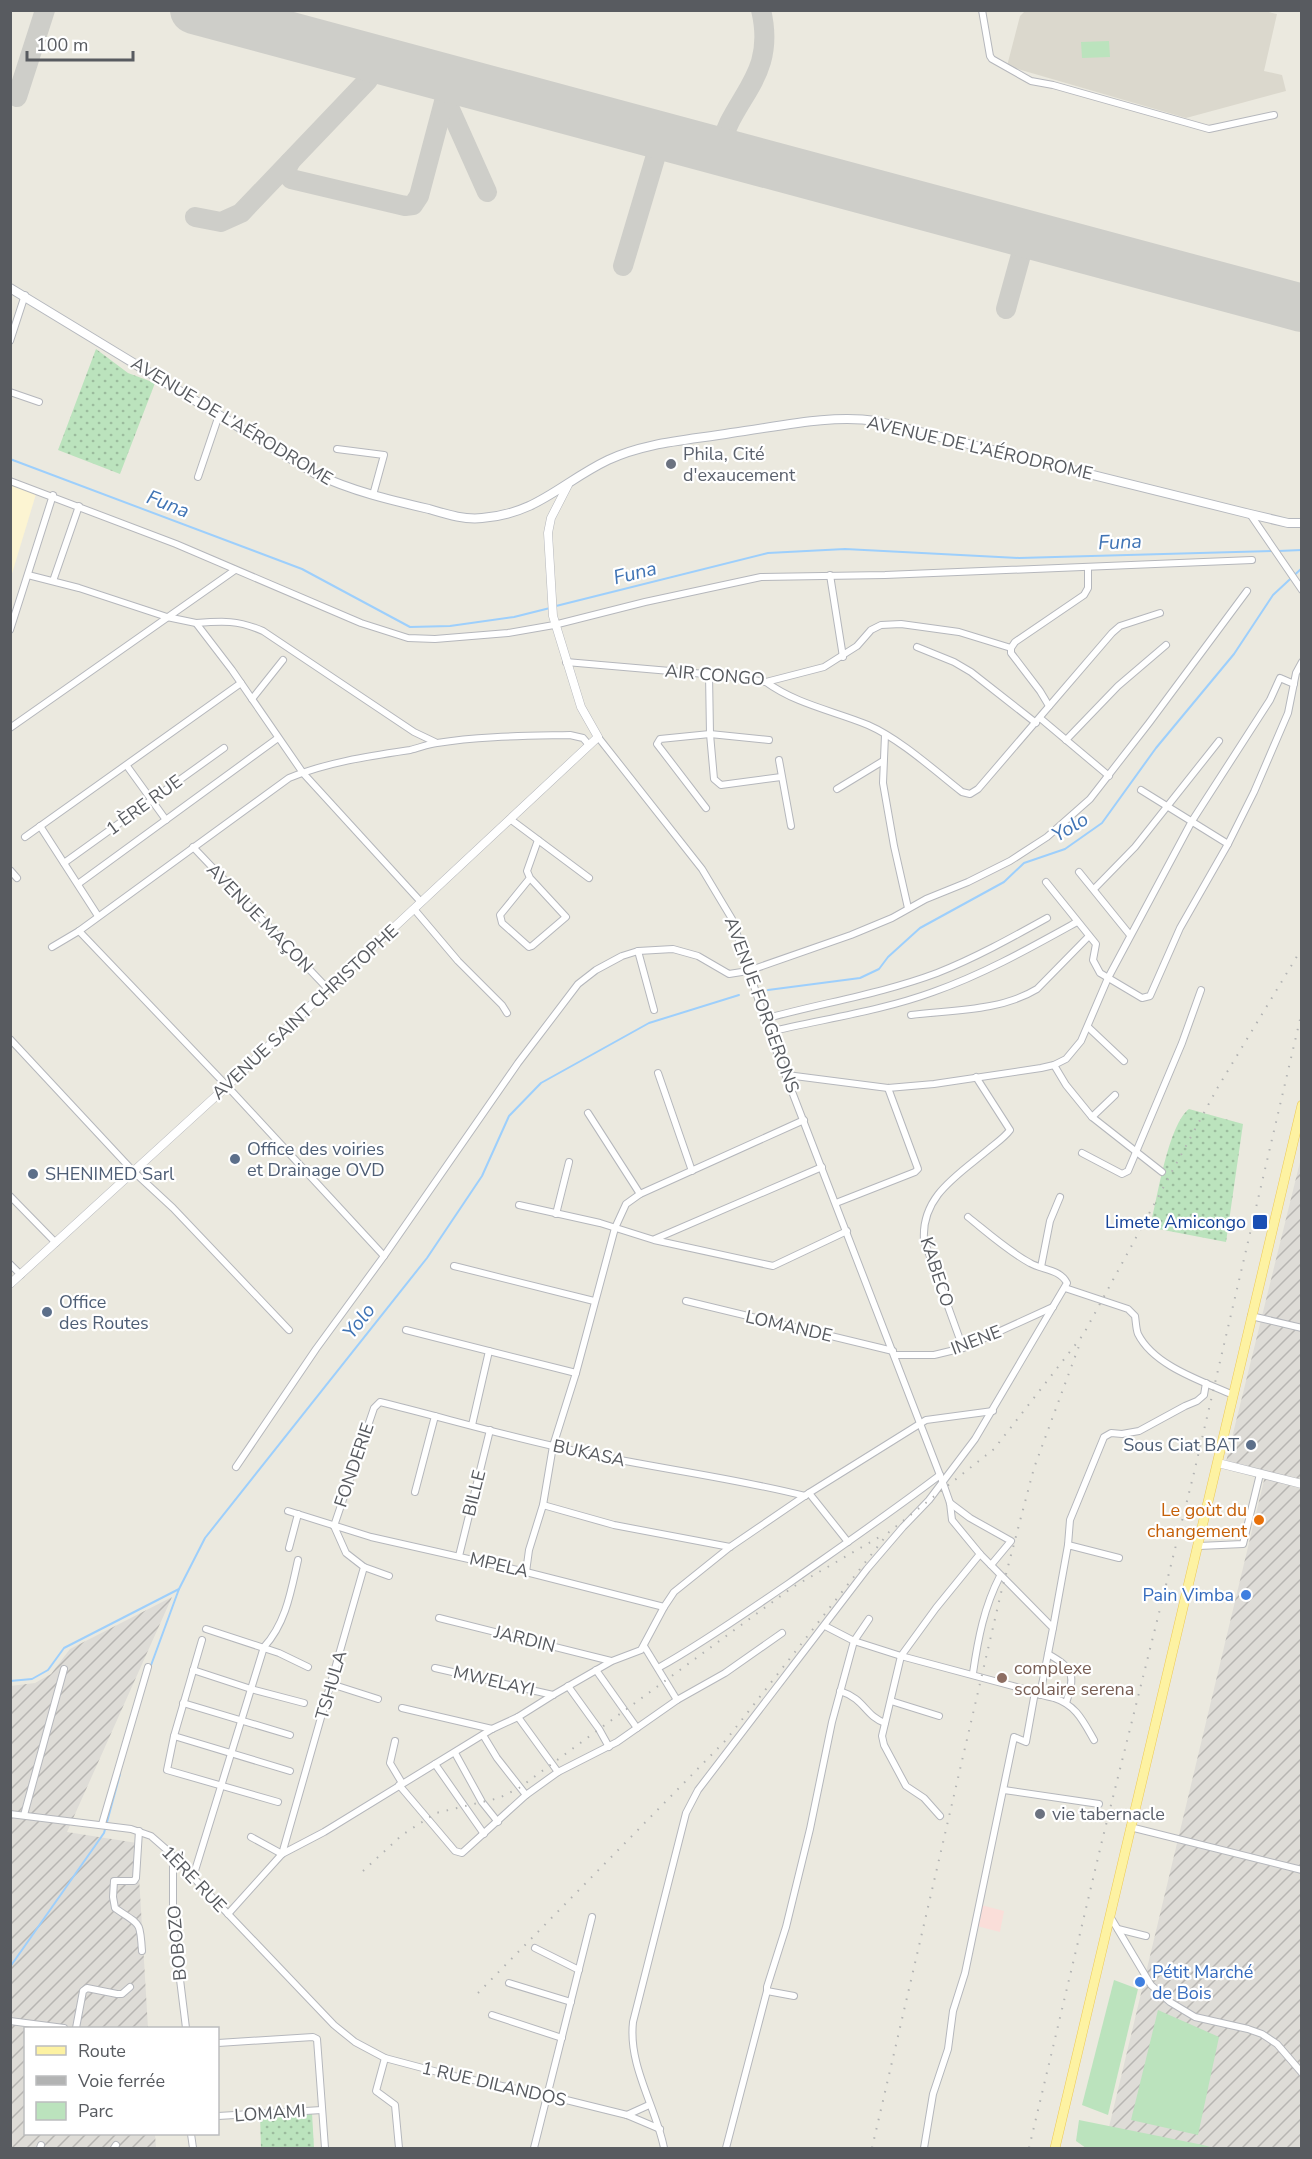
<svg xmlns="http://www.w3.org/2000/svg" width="1312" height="2159" font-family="'Nunito Sans',sans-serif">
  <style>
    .commercial { fill: #fcf4d2 }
    .industrial { fill: url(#industrial-furrows) }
    .education { fill: #dbd8cd }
    .medical { fill: #faded9 }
    .grass { fill: url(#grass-dots) }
    .green { fill: #bbe3bd }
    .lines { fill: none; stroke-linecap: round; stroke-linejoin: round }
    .stream { stroke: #9dcffc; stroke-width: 2 }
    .taxiway { stroke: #cecec9; stroke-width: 20 }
    .runway { stroke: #cecec9; stroke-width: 48 }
    .minor-casing { stroke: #b5b7bc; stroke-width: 8 }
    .tertiary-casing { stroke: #b5b7bc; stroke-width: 9 }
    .secondary-casing { stroke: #b5b8be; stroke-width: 10 }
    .primary-casing { stroke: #edc956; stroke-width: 10 }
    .minor { stroke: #fff; stroke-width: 6 }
    .tertiary { stroke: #fff; stroke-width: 8 }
    .secondary { stroke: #fff; stroke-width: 8 }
    .primary { stroke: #fdf2a2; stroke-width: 9 }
    .rail { stroke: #b2b3b3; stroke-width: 2; stroke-dasharray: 1.5 8; stroke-linecap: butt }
    .worship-dot { fill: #6b7280; stroke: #fff; stroke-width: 2 }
    .service-dot { fill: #5c6f8a; stroke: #fff; stroke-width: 2 }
    .transit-dot { fill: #1a4fb4; stroke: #fff; stroke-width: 2 }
    .food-dot { fill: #e8710a; stroke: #fff; stroke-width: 2 }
    .shop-dot { fill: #3f7fe0; stroke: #fff; stroke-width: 2 }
    .education-dot { fill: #8d6e63; stroke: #fff; stroke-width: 2 }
    .labels { text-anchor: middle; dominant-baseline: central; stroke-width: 4.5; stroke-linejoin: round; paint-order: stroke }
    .street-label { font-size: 18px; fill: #585b60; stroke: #fff }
    .worship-label { font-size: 18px; fill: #5b616d; stroke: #fff; text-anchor: start }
    .service-label { font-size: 18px; fill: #4e5e75; stroke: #fff; text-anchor: start }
    .transit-label { font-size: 18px; fill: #164399; stroke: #fff; text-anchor: end }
    .food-label { font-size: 18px; fill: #c56008; stroke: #fff; text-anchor: end }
    .shop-label { font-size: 18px; fill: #366cbe; stroke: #fff; text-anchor: end }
    .education-label { font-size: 18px; fill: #785e54; stroke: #fff; text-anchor: start }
    .water-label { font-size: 20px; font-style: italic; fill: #4074b5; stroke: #fff }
  </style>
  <defs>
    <pattern id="industrial-furrows" width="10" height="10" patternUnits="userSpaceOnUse" patternTransform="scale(1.5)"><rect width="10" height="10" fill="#dedcd7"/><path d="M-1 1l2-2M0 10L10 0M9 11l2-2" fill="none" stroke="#b7b5b2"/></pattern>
    <pattern id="grass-dots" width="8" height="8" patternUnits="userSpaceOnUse" patternTransform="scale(1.5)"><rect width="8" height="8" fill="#bbe3bd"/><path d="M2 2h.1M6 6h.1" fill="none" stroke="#9bbb9d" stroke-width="1.8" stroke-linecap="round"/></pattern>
  </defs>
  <rect width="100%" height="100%" fill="#ebe9df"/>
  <!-- commercial -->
  <polygon class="commercial" points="11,484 36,494 11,577"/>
  <!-- industrial -->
  <g class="industrial">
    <polygon points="1301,1158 1301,2148 1104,2148 1265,1476 1225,1466"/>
    <polygon points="172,1597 67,1832 137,1843 148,2028 26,2028 26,2134 155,2134 156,2148 11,2148 10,1686 35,1683 51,1674 70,1649"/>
  </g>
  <!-- education -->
  <polygon class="education" points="1025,11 1264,11 1277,14 1264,71 1282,75 1286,91 1186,118 1007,66 1020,16"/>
  <!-- medical -->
  <polygon class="medical" points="981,1905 1004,1911 1000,1932 977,1926"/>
  <!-- grass -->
  <g class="grass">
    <polygon points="96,349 128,373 155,383 120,474 58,450"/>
    <path d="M1189 1109 1243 1124 1226 1242 1153 1228 1152 1219C1158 1194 1169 1124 1189 1109Z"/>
    <polygon points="312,2113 314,2148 261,2148 260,2116"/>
  </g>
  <!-- green -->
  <g class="green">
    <polygon points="1109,41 1110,57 1082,58 1081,42"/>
    <polygon points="1114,1980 1138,1989 1108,2115 1082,2105"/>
    <polygon points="1158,2010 1219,2037 1198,2135 1131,2120"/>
    <polygon points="1079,2120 1203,2145 1214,2148 1086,2148 1076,2141"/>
  </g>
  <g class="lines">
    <!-- stream -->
    <g class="stream">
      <polyline points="10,459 302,569 410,627 450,626 514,617 550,608"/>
      <polyline points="1278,551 1302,550"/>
      <polyline points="556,606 768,553 845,549 1019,558 1272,551"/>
      <polyline points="768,990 860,978 879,969 888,957 920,928 1004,882 1024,863 1065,849 1102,823 1156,748 1234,654 1273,595 1302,568"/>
      <polyline points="150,1668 179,1589"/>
      <polyline points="10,1681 32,1679 48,1670 64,1648 179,1589 205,1538 427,1258 482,1176 509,1116 541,1083 649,1023 739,995"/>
      <polyline points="10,1967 104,1833 120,1774"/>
    </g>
    <!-- taxiway -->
    <g class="taxiway">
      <polyline points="17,97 45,10"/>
      <polyline points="445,98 487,192"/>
      <path d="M719 150C733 95 777 77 761 10"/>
      <polyline points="290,162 286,171 291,179 405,206 413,205 419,196 450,79"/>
      <polyline points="195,217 221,222 241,213 368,80 376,59"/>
      <polyline points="623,266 662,135"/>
      <polyline points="1006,309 1027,233"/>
    </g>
    <!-- runway -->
    <polyline class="runway" points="194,10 1302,308"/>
    <!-- minor casing -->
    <g class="minor-casing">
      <g id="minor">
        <polyline points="982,10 990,56 992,59 1031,81 1053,85 1209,129 1274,115"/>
        <polyline points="10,341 25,295"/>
        <polyline points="10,392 39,402"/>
        <polyline points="337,449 384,455 373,495"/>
        <polyline points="198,477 219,415"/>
        <polyline points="10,481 176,544 361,623 408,638 435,639 508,633 554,625 645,602 761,577 885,575 1252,560"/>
        <polyline points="1250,514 1302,590"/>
        <polyline points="28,575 79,588 167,617 196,623 232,670 303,773 421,902"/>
        <polyline points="830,575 843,657"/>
        <polyline points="53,581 79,506"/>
        <path d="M196 623C223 621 238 620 263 631L414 732 435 742"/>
        <polyline points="10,630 53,495"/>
        <polyline points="917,647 954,662 971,672 1036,723"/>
        <polyline points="566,662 728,676 766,682 824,667 857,646 871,630 881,625 901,624 959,632 1011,648"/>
        <polyline points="709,674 710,734 714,779 721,785 781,777"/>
        <path d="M766 682C796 704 834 711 868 725 900 739 934 770 962 792L970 794 978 789 1112 633 1120 626 1160 613"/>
        <polyline points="252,699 283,660"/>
        <polyline points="1049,706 1040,691 1011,653 1011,648 1015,642 1084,595 1088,588 1088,567"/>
        <polyline points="1040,718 1109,776"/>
        <polyline points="10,728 235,570"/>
        <polyline points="885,735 883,783 894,846 908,908"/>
        <polyline points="598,737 702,869 732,919 769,1032 943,1483 950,1503 952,1520 980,1554 936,1608 901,1656 882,1736 884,1745 906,1786 924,1798 940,1816"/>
        <polyline points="1066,740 1118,686 1166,645"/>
        <polyline points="779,760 791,826"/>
        <polyline points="127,766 166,820"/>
        <polyline points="837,789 883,761"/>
        <polyline points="1141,790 1228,844"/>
        <polyline points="706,808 657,744 660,739 710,734 769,740"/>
        <polyline points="510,819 589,878"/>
        <polyline points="40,826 98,916"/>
        <polyline points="25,837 241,683"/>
        <polyline points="193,847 328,989"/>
        <polyline points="64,863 224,748"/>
        <polyline points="10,870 17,878"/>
        <polyline points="1079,872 1130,935"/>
        <polyline points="530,878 500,915 502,923 529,947 532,946 566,917 530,878 527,871 538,840"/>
        <polyline points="1046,882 1096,944 1093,960 1100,973 1142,998 1150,996 1180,928 1228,844 1254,792 1288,713 1296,673 1302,662"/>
        <polyline points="78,884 278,738"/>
        <polyline points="1094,889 1135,847 1219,741"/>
        <polyline points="414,909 458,961 502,1005 507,1013"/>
        <polyline points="79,931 227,1086 384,1256"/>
        <path d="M52 947 79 931 289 778C328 762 370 756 410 750 419 748 428 744 437 743 479 736 527 736 570 735L583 738 589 745"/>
        <polyline points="638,951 654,1010"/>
        <path d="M911 1015C952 1010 1001 1011 1037 989L1089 936"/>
        <path d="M764 1019C821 1003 881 994 937 973 975 958 1011 938 1047 918"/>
        <polyline points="1088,1027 1124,1061"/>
        <path d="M769 1032C823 1019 881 1011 933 992 984 974 1030 948 1077 922"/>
        <polyline points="10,1039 133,1171 173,1208 289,1330"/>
        <polyline points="1054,1065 1066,1085 1092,1117 1162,1172"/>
        <polyline points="658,1073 692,1171"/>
        <polyline points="787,1075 888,1088 934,1084 1041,1068 1054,1065 1066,1059 1081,1041 1108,978 1192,821 1270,700 1280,678 1294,684"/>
        <polyline points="588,1113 640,1194"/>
        <polyline points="1092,1117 1115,1095"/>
        <polyline points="1082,1153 1122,1174 1128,1171 1182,1043 1201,990"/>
        <polyline points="10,1196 56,1243"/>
        <polyline points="836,1203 915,1172 918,1169 888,1088"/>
        <polyline points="519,1205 600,1223 654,1240 773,1266 847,1231"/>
        <polyline points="556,1214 569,1162"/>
        <polyline points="655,1239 822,1167"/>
        <polyline points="10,1264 21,1275"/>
        <polyline points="454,1266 594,1301"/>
        <polyline points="1041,1267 1050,1221 1060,1197"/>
        <path d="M1065 1288 1128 1309 1135 1316C1136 1322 1136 1329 1138 1334 1154 1366 1202 1381 1233 1395"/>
        <polyline points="686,1301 893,1351"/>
        <polyline points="1251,1316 1302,1328"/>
        <polyline points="406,1330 576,1373"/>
        <path d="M963 1348 924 1240C921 1196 958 1175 989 1149 996 1143 1004 1138 1010 1130L976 1077"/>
        <polyline points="894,1355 934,1355 963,1348 1053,1307"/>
        <polyline points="472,1425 489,1351"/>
        <polyline points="236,1467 316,1349 384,1256 518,1063 578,984 596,970 622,956 638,951 673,949 698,956 729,974 748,971 851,935 892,918 926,899 968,882 1010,861 1047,837 1090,799 1149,723 1247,591"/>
        <polyline points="415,1492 435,1416"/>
        <polyline points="809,1493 848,1542"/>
        <polyline points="950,1503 970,1518 1011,1541 991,1565"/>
        <polyline points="543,1505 614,1525 730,1547"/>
        <polyline points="288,1511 371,1537 526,1572 664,1607"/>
        <path d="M334 1526 374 1408 380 1402C437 1416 495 1433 553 1446 636 1466 722 1475 805 1496"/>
        <polyline points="1068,1545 1070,1520 1104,1437 1111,1433 1122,1434 1139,1431 1185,1406 1197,1401 1204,1395 1206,1383"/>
        <polyline points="1199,1546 1243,1544 1260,1474"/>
        <polyline points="289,1548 298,1514"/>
        <polyline points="980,1554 1053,1628 1040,1695"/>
        <polyline points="459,1556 490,1430"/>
        <polyline points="364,1567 389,1576"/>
        <polyline points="526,1572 529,1550 543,1505 553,1446 576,1373 615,1228 626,1204 640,1194 804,1120"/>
        <polyline points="439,1618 611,1661"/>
        <path d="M825 1626 854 1641 901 1656 1035 1692C1041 1696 1047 1696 1054 1698 1076 1705 1083 1721 1094 1740"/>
        <polyline points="1053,1628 1068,1545 1119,1558"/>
        <polyline points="206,1629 279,1653 308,1667"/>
        <polyline points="202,1640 174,1736 167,1770 278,1802"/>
        <polyline points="644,1646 677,1700"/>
        <path d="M1048 1654C1075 1669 1075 1676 1066 1703"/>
        <polyline points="435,1668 553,1695"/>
        <path d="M658 1668C703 1643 745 1613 788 1584 839 1548 890 1513 940 1475"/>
        <polyline points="193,1670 251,1689 304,1703"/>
        <polyline points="596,1670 637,1728"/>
        <path d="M973 1673C978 1639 984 1607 1000 1576"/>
        <polyline points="331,1684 378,1699"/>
        <polyline points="568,1686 599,1729 609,1747"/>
        <path d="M840 1691C865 1699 865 1716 885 1723"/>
        <polyline points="891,1701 939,1716"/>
        <polyline points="183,1703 290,1735"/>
        <polyline points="402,1708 492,1729"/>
        <polyline points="518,1717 558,1772"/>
        <polyline points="483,1735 497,1758 526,1795"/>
        <polyline points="174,1736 290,1771"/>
        <polyline points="395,1741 390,1763 402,1783"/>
        <polyline points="455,1753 482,1802 498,1822"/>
        <polyline points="435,1764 484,1834"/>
        <polyline points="399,1785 455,1851 462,1853 526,1795 558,1772 617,1742 677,1700 725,1673 782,1633"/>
        <polyline points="1004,1790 1099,1804"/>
        <polyline points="10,1814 131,1829 151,1836 167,1850 334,2025 355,2042 385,2058 449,2075 546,2095 627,2115 660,2129"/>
        <polyline points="24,1815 64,1669"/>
        <polyline points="102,1824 148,1667"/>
        <polyline points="1130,1827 1302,1870"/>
        <path d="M139 1831 136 1878 134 1881H114L113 1897 115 1908C140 1926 140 1919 142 1951"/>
        <polyline points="251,1837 282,1854 364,1567 346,1553 334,1526"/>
        <polyline points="173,1857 173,1923 186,2028"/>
        <path d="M193 1877 264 1647C286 1623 291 1591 298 1560"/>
        <polyline points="228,1914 282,1854 324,1832 492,1729 518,1717 553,1695 612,1661 641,1650 664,1607 674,1592 730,1547 809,1493 926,1420 993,1411"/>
        <polyline points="1111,1918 1151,1985 1170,2002 1195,2017 1248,2029 1262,2034 1277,2044 1302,2073"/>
        <polyline points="1118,1929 1146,1936"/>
        <polyline points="535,1948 579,1970"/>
        <polyline points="509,1983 571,2002"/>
        <polyline points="794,1996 767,1991 767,1987 786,1927 810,1829 832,1722 854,1641 869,1619"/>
        <polyline points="492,2015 562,2038"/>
        <polyline points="10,2021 64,2028"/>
        <polyline points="76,2028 83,1991 87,1988 117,1994 122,1994 130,1987"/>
        <polyline points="218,2043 313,2037 317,2039 325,2148"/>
        <polyline points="385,2058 376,2091 395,2105 399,2148"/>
        <polyline points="627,2115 649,2105"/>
        <polyline points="218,2116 322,2110"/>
        <polyline points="191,2134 193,2148"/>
        <polyline points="40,2148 41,2145"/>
        <polyline points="114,2148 116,2145"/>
        <polyline points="534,2148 592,1917"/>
        <path d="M664 2148C656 2107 628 2066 633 2022L686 1813 698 1790 792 1667 867 1569 903 1527 929 1500 975 1439 1067 1283C1060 1269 1042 1270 1030 1263 1008 1251 988 1233 968 1217"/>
        <polyline points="726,2148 767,1991"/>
        <polyline points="924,2148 933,2094 948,2049 953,2011 965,1973 1014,1737 1026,1742 1035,1692"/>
      </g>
    </g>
    <!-- tertiary casing -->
    <g class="tertiary-casing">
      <g id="tertiary">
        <polyline points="10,1284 227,1086 328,989 598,737 581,707 553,616 548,533 551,518 568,485"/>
        <polyline points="1218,1463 1302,1484"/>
      </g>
    </g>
    <!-- secondary casing -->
    <g class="secondary-casing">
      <path id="secondary" d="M10 288 316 474C352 491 390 500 429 509 446 514 464 520 482 518 537 514 562 482 608 460 646 442 690 440 731 433 777 427 830 414 876 421L1250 514 1288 523H1302"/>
    </g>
    <!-- primary casing -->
    <g class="primary-casing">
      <polyline id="primary" points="1055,2148 1302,1105"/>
    </g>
    <!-- minor -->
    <use href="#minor" class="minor"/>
    <!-- tertiary -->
    <use href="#tertiary" class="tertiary"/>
    <!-- secondary -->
    <use href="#secondary" class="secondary"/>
    <!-- primary -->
    <use href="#primary" class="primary"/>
    <!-- rail -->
    <g class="rail">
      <polyline points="363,1871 402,1835 436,1813 499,1798 519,1788 793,1587 883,1535"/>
      <polyline points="478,1993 726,1740 889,1532 994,1449 1083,1335 1218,1087 1302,948"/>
      <polyline points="872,2148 1001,1593 1034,1468 1079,1346"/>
      <polyline points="1029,2148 1102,1841 1193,1477 1302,1011"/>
    </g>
  </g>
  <!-- markers -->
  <g class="worship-dot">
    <circle cx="671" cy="464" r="6"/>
    <circle cx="1040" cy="1814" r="6"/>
  </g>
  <g class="service-dot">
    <circle cx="235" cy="1159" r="6"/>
    <circle cx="33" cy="1174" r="6"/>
    <circle cx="47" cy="1312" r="6"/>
    <circle cx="1251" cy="1445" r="6"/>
  </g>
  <rect class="transit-dot" x="1252" y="1214" width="16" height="16" rx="3"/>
  <circle class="food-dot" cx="1259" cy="1520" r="6"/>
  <g class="shop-dot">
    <circle cx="1246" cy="1595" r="6"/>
    <circle cx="1140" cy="1982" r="6"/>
  </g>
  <circle class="education-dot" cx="1002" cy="1678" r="6"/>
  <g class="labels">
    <!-- street labels -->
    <g class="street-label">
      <text transform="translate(232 421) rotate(31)">AVENUE DE L’AÉRODROME</text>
      <text transform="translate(980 448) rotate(13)">AVENUE DE L’AÉRODROME</text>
      <text transform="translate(715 675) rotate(5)">AIR CONGO</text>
      <text transform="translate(144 805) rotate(-36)">1 ÈRE RUE</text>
      <text transform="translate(260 918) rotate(46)">AVENUE MAÇON</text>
      <text transform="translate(762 1005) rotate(70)">AVENUE FORGERONS</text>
      <text transform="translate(305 1012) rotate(-43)">AVENUE SAINT CHRISTOPHE</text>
      <text transform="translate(937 1272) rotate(72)">KABECO</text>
      <text transform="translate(789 1326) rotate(13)">LOMANDE</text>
      <text transform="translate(976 1340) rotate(-21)">INENE</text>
      <text transform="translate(589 1453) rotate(12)">BUKASA</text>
      <text transform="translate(354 1465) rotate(-71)">FONDERIE</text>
      <text transform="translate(474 1493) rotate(-76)">BILLE</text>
      <text transform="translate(499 1565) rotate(13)">MPELA</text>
      <text transform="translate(525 1639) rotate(14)">JARDIN</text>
      <text transform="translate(494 1681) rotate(13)">MWELAYI</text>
      <text transform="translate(331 1685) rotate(-74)">TSHULA</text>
      <text transform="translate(194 1879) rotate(46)">1ÈRE RUE</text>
      <text transform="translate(177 1943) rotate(-95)">BOBOZO</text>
      <text transform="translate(494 2084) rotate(13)">1 RUE DILANDOS</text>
      <text transform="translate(270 2113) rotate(-4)">LOMAMI</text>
    </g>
    <!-- worship labels -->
    <g class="worship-label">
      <text x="683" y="454">Phila, Cité<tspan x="683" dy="21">d'exaucement</tspan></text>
      <text x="1052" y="1814">vie tabernacle</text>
    </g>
    <!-- service labels -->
    <g class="service-label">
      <text x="247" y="1149">Office des voiries<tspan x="247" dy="21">et Drainage OVD</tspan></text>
      <text x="45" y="1174">SHENIMED Sarl</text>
      <text x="59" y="1302">Office<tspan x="59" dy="21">des Routes</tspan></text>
      <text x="1239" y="1445" text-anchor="end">Sous Ciat BAT</text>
    </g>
    <!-- transit labels -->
    <g class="transit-label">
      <text x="1246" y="1222">Limete Amicongo</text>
    </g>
    <!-- food labels -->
    <g class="food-label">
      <text x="1247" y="1510">Le goùt du<tspan x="1247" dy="21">changement</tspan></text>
    </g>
    <!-- shop labels -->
    <g class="shop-label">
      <text x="1234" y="1595">Pain Vimba</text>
      <text x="1152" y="1972" text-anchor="start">Pétit Marché<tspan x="1152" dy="21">de Bois</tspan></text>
    </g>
    <!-- education labels -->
    <g class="education-label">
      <text x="1014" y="1668">complexe<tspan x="1014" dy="21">scolaire serena</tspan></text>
    </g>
    <!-- water labels -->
    <g class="water-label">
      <text transform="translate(168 504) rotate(21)">Funa</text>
      <text transform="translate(1120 542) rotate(-2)">Funa</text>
      <text transform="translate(635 573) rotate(-14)">Funa</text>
      <text transform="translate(1070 827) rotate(-31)">Yolo</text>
      <text transform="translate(359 1321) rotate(-52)">Yolo</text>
    </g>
  </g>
  <!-- border -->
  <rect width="1312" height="2159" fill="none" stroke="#585b60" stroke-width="24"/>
  <!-- legend -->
  <rect x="24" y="2027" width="195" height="108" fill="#ffffff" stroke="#bcbdbf" stroke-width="1.5"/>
  <rect x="36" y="2046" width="30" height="9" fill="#fdf2a2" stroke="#bcbdbf" stroke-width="1.5"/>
  <text x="78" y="2057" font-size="18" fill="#585b60">Route</text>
  <rect x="36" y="2076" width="30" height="9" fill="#b2b3b3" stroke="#bcbdbf" stroke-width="1.5"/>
  <text x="78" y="2087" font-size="18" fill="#585b60">Voie ferrée</text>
  <rect x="36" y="2102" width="30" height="18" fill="#bbe3bd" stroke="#bcbdbf" stroke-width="1.5"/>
  <text x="78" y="2117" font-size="18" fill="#585b60">Parc</text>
  <!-- scale -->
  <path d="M27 51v9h106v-9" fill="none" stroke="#585b60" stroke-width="3"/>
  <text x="36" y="51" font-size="18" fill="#585b60" stroke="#ffffff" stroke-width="4.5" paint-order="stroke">100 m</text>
</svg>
